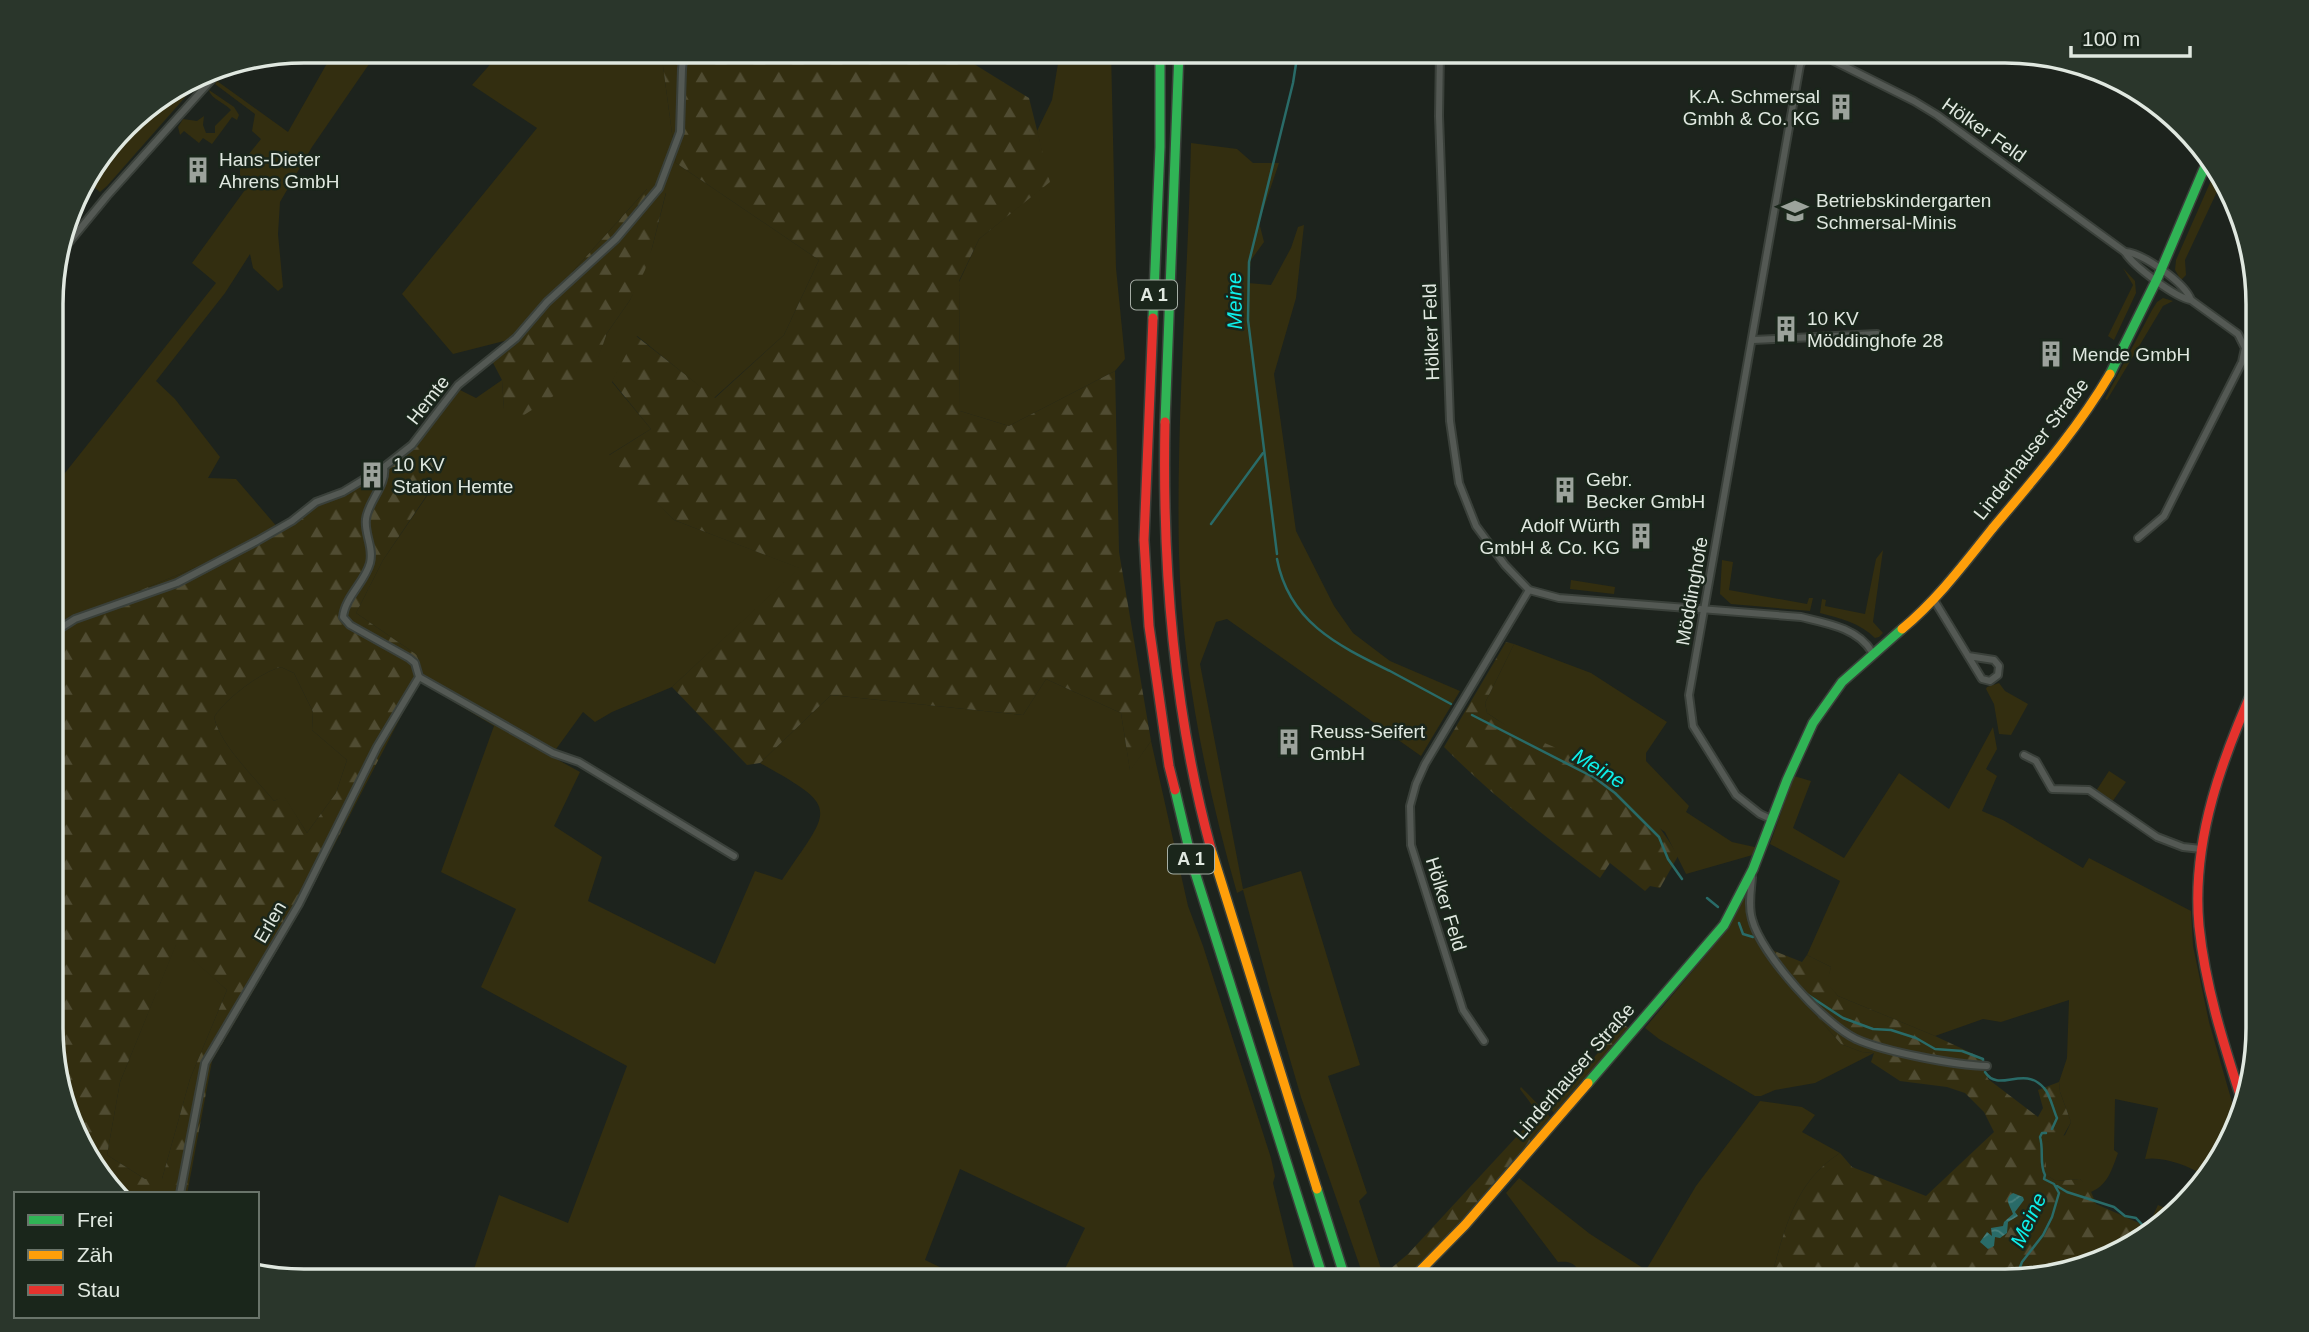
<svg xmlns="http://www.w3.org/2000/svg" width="2309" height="1332" font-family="Helvetica,sans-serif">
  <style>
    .grass { fill: #332e10 }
    .forest { fill: url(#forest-firs); fill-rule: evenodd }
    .water { fill: url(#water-waves) }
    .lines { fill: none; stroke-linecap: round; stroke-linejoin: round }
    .stream { stroke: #296b68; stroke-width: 2.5 }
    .street-casing { stroke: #3a403a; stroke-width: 10 }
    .fast-casing { stroke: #3a403a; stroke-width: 12 }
    .slow-casing { stroke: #3a403a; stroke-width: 12 }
    .jam-casing { stroke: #3a403a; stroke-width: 12 }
    .street { stroke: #545954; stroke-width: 6 }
    .fast { stroke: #30b455; stroke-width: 9 }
    .slow { stroke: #ff9f0a; stroke-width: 9 }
    .jam { stroke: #e5322d; stroke-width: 9 }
    .labels { text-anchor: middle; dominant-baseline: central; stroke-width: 5; stroke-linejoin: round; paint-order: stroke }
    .shield { fill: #1a261b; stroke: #a5aea5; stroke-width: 2 }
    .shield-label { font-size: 18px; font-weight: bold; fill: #e0e8e0 }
    .poi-label { font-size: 19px; fill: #e0e8e0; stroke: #1a261b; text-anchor: start }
    .street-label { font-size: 19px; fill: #e0e8e0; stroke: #1a261b }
    .water-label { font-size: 21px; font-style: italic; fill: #0df0eb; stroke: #1a261b }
    .rim { fill: none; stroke: #e0e8e0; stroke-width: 3.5 }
  </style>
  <defs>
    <pattern id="forest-firs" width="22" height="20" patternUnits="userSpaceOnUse" patternTransform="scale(1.75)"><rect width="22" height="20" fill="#332e10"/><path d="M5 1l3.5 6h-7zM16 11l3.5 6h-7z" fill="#504c32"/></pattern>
    <pattern id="water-waves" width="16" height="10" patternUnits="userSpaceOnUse" patternTransform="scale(1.75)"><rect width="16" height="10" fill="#296b68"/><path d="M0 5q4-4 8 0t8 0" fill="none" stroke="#48807d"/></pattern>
  </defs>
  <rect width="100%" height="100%" fill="#1d231d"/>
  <!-- grass -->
  <g class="grass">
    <polygon points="334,51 378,51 312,147 280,202 278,234 283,287 278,291 253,268 250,254 225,293 156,381 175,399 220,457 208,478 236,479 278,528 241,549 53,626 53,488 216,283 192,263 250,183 240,175 240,165 261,139 252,131 255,114 215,84 217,81 288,132"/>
    <path d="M502 51H661L676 163 819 260 784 335 714 398 637 336 612 382 651 429 609 455 674 520 800 568 672 687 612 712 595 722 583 712 551 756 580 772 554 826 602 857 588 901 715 964 755 871 782 880C831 807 842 809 760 763L831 695 1023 715 1046 679 1121 713 1130 770 1151 741 1188 906 1203 946 1271 1158 1275 1176 1273 1183 1297 1281H1059L1085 1228 960 1169 925 1260 969 1281H470L499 1195 568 1223 627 1066 481 987 516 909 441 872 494 726 419 681 423 674 417 655 356 613 383 560 431 490 412 445 456 388 476 398 502 380 504 409 593 370 607 333 630 300 652 248 666 193 647 189 512 339 453 354 402 294 537 128 472 85Z"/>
    <polygon points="1060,51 1111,51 1116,268 1125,359 1115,371 1009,426 960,411 959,282 979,239 1049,182 1037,131 1052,100"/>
    <path d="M209 70 107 186 100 192 86 180C117 140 164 93 209 70Z"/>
    <path d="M209 90 234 107 239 115 237 120 232 117 212 144 203 138 199 143 184 131 180 135 178 127 183 119 197 121 204 116 203 125 206 133H215V126L231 110C225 103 211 99 209 90Z"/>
    <path d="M1191 143 1237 149 1253 163H1279L1259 222 1264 242 1251 260 1248 283 1271 285 1291 248 1298 227 1304 225 1296 298 1274 374 1296 531 1334 606 1353 633 1390 661 1460 691 1421 756 1227 619 1216 622 1200 664 1243 889 1301 871 1360 1065 1328 1076 1367 1193 1359 1201 1385 1281H1365L1301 1097 1270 991 1243 890 1237 893C1206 785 1182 668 1179 555 1176 417 1188 280 1191 143Z"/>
    <polygon points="2217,167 2222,181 2185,260 2186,275 2181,280 2175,270 2176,260"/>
    <polygon points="2123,268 2135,281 2136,293 2114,340 2108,336 2133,285"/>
    <polygon points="2163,298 2173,301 2163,306 2107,400 2105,399 2152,310 2157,302"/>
    <path d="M1883 550 1873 622 1883 633 1879 637 1875 638C1860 623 1840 618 1820 613L1822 599 1826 600 1825 606 1865 614 1876 559Z"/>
    <polygon points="1722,560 1733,562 1729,590 1807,604 1809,598 1813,598 1810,611 1731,604 1720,594"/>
    <polygon points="1571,580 1615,587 1614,594 1570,589"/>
    <polygon points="1514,644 1591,673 1667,722 1646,753 1646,761 1689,806 1686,812 1732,842 1759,848 1756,854 1686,874 1665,832 1487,713 1485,703"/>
    <path d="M281 667 294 673 313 712 312 730 347 760 336 793 307 833 284 797 274 801C256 779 220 745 214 717 227 698 259 673 281 667Z"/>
    <polygon points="1999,683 2005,691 2028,704 2011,735 1999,734 1994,704 1986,689 1987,687"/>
    <path d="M1993 727 1997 749 1986 769 1997 776 1982 811 2003 820 2083 868 2089 858 2191 911 2193 946 2209 1022 2236 1116 2224 1154 2204 1175C2188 1166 2164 1156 2145 1159L2158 1108 2115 1099 2114 1150 2118 1153C2112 1169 2108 1185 2091 1192L2080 1179 2056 1181 2046 1175V1142L2065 1135 2071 1122 2060 1092 2059 1082 2067 1058 2069 1000 2001 1022 1983 1019 1935 1036 1838 996 1826 983 1831 967 1807 955 1840 881 1770 844 1794 776 1811 781 1793 828 1844 858 1899 773 1949 809Z"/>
    <polygon points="2109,771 2126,782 2112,802 2096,791"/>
    <polygon points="1750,889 1747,906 1749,920 1762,947 1779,973 1841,1044 1862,1052 1874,1053 1815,1083 1775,1090 1761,1096 1755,1096 1659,1039 1645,1028 1711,949"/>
    <polygon points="176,944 227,990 190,1079 162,1179 145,1179 107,1155 120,1082"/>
    <path d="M1760 1101 1802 1107 1815 1115 1802 1132 1840 1153C1793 1183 1785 1231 1770 1281H1578L1580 1275C1576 1263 1570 1261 1558 1262L1506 1193 1519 1178 1590 1234 1646 1270 1696 1186Z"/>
  </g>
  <!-- forest -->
  <g class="forest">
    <polygon points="661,51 953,51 1029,98 1050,182 979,239 959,281 960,411 1009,426 1115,371 1119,552 1151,741 1130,771 1121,713 1046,679 1023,715 831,695 760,763 747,765 672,687 799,568 674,520 608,456 651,429 612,381 636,336 715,398 784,335 819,260 676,163"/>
    <polygon points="648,188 666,192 652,248 645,270 630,300 607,333 594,370 524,415 504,409 502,380 491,359 512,339"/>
    <path d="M413 445 440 454 447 484 431 489 383 560 356 613 417 655 423 674 299 913 212 1061 187 1194H120L93 1168 53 1060V626L241 549 305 514ZM281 667 294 673 313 712 312 730 347 760 336 793 307 833 284 796 274 801C256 779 220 745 214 717 227 698 259 673 281 667ZM176 945 227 990 190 1079 162 1179H145L107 1155 120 1082Z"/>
    <path d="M1506 642 1514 644 1485 703 1487 713C1520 737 1563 748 1599 768 1630 786 1661 826 1678 856L1660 888 1650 886 1645 891 1610 863 1600 878C1546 837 1491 795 1444 747Z"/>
    <path d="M1772 950 1802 962 1807 955 1831 967 1827 983 1838 996 1935 1036 1982 1058 1988 1079 2038 1117 2043 1108 2038 1090 2059 1082 2060 1092 2071 1122 2061 1140 2046 1142V1175L2056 1181 2080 1179 2089 1187 2096 1204 2148 1227 2158 1205 2169 1210 2132 1247 2021 1281H1770C1785 1231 1793 1183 1840 1153L1852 1167 1926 1196 1994 1132 1984 1112 1965 1093 1947 1087 1900 1081 1871 1062 1874 1053 1862 1052 1841 1044 1795 991 1791 979Z"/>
    <polygon points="1622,1024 1629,1028 1554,1113 1551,1109"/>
    <polygon points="1521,1087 1551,1118 1462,1221 1402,1281 1385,1281 1381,1267 1384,1270 1389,1270 1408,1254 1533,1119 1535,1109 1520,1089"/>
  </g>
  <!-- water -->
  <path class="water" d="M2013 1193 2023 1197 2024 1200 2015 1212 2018 1216 2008 1222 2007 1233 2000 1238 1995 1237 1994 1246 1988 1249 1980 1242 1987 1232 1992 1236 1991 1228 2003 1226 2004 1222 2013 1214C2011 1207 2003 1199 2013 1193Z"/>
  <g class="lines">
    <!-- stream -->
    <g class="stream">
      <polyline points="1211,524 1263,453"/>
      <polyline points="1277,554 1248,320 1249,262 1293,83 1298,51"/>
      <path d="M1277 559C1289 622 1337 645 1390 671 1410 682 1431 693 1451 704"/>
      <polyline points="1472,715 1595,778 1615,793 1659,837 1668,859 1682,879"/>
      <polyline points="1707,898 1718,907"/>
      <polyline points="1739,923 1743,934 1753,937"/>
      <polyline points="1805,993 1843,1018 1873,1029 1891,1030 1916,1038 1935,1049 1962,1051 1983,1059 1983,1062"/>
      <path d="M1985 1072C1999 1094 2023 1064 2044 1088 2050 1094 2053 1109 2057 1118L2052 1129"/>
      <polyline points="2057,1186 2067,1192 2114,1207 2125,1216 2136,1218 2148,1231"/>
      <path d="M2008 1281 2017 1275 2022 1262 2043 1235 2052 1217 2059 1193 2054 1184 2044 1179 2045 1175C2039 1164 2044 1150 2040 1137L2042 1133H2046"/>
    </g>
    <!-- street casing -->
    <g class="street-casing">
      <g id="street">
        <polyline points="1316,51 1327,57 1439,55"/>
        <path d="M1440 51 1439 116 1450 421 1459 483 1476 526 1505 565 1529 590 1559 598 1801 617C1826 623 1858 628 1872 652"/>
        <path d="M1814 51 1914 101 1937 115 2125 252C2133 266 2176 298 2191 300L2238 334 2245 348 2242 362 2174 496 2164 516 2138 538"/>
        <path d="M2125 252C2143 253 2185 283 2191 300"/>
        <polyline points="57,257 107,196 223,67"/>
        <polyline points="1753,340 1877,334"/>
        <polyline points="1934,600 1982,679 1990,681 1998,675 1999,666 1994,660 1968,656"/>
        <polyline points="53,633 75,619 177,583 257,541 292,521 316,502 343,492 384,467 412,445 458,385 516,338 547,302 616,239 659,188 680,132 682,69 684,51"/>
        <polyline points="419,677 553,753 579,762 734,856"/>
        <polyline points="2024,755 2036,761 2052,789 2089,790 2157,837 2183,847 2201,849"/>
        <polyline points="1771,819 1760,814 1736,795 1693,726 1689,695 1800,65 1807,51"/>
        <path d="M1752 877C1751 890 1748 906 1752 919 1761 954 1824 1024 1856 1039 1885 1052 1955 1065 1987 1066"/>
        <polyline points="1484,1041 1463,1010 1411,845 1410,806 1416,784 1425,764 1529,590"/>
        <path d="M180 1194 205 1063 299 904 377 747 419 677 415 663 409 658 350 625 343 617C345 597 365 582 370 563 374 547 364 534 366 519 368 501 387 485 384 467"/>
      </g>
    </g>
    <!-- fast casing -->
    <g class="fast-casing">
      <g id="fast">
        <polyline points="1153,318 1160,147 1160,51"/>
        <polyline points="2110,374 2158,277 2209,157"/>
        <polyline points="1165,422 1179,51"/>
        <polyline points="1175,790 1193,866 1324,1281"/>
        <polyline points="1588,1083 1724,925 1753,869 1787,780 1813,723 1842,682 1902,629"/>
        <polyline points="1317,1189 1346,1281"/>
      </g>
    </g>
    <!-- slow casing -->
    <g class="slow-casing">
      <g id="slow">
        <path d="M1902 629C1937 600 1964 564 1992 529 2034 479 2077 430 2110 374"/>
        <polyline points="1211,849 1317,1189"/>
        <polyline points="1410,1281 1465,1225 1588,1083"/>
      </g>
    </g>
    <!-- jam casing -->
    <g class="jam-casing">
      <g id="jam">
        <polyline points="1153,318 1144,540 1149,626 1169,766 1175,790"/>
        <path d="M1165 422C1162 566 1173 710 1211 849"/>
        <path d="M2241 1098C2223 1042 2205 985 2199 926 2191 839 2223 756 2258 678"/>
      </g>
    </g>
    <!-- street -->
    <use href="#street" class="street"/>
    <!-- fast -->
    <use href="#fast" class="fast"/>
    <!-- slow -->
    <use href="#slow" class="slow"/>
    <!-- jam -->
    <use href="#jam" class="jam"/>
  </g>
  <!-- icons -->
  <defs>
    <g id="building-bare" transform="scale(2.1)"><path d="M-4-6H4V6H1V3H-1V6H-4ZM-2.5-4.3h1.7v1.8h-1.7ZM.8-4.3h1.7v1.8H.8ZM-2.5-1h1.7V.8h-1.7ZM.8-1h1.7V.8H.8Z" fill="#9ca39c" stroke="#1a261b" stroke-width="2.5" paint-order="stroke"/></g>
    <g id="school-bare" transform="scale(2.1)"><path d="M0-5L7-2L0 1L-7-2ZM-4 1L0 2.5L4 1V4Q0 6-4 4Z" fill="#9ca39c" stroke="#1a261b" stroke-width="2.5" paint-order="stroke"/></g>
  </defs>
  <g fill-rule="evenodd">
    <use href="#building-bare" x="1841" y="107"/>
    <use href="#building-bare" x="198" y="170"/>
    <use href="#school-bare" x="1795" y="211"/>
    <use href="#building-bare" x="1786" y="329"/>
    <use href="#building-bare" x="2051" y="354"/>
    <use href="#building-bare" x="372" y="475"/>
    <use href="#building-bare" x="1565" y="490"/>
    <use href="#building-bare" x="1641" y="536"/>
    <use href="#building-bare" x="1289" y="742"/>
  </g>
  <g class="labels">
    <!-- shield labels -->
    <g class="shield">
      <rect x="1131" y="280.5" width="46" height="29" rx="5"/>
      <rect x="1168" y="844.5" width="46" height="29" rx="5"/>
    </g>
    <g class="shield-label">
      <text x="1154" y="295">A 1</text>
      <text x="1191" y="859">A 1</text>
    </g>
    <!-- poi labels -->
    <g class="poi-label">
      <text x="1820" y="96" text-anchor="end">K.A. Schmersal<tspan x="1820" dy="22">Gmbh &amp; Co. KG</tspan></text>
      <text x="219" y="159">Hans-Dieter<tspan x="219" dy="22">Ahrens GmbH</tspan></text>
      <text x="1816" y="200">Betriebskindergarten<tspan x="1816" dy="22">Schmersal-Minis</tspan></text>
      <text x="1807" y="318">10 KV<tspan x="1807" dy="22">Möddinghofe 28</tspan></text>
      <text x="2072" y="354">Mende GmbH</text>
      <text x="393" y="464">10 KV<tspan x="393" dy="22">Station Hemte</tspan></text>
      <text x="1586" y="479">Gebr.<tspan x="1586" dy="22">Becker GmbH</tspan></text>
      <text x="1620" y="525" text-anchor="end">Adolf Würth<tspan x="1620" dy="22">GmbH &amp; Co. KG</tspan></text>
      <text x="1310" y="731">Reuss-Seifert<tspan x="1310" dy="22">GmbH</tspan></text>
    </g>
    <!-- street labels -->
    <g class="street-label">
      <text transform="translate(1984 130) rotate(35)">Hölker Feld</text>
      <text transform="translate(1431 332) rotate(-92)">Hölker Feld</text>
      <text transform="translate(428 400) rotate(-52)">Hemte</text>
      <text transform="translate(2031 449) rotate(-52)">Linderhauser Straße</text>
      <text transform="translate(1692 591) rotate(-80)">Möddinghofe</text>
      <text transform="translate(1446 904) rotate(73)">Hölker Feld</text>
      <text transform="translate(270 922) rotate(-60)">Erlen</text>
      <text transform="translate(1574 1071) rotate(-49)">Linderhauser Straße</text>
    </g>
    <!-- water labels -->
    <g class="water-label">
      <text transform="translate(1234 301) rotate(-91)">Meine</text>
      <text transform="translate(1599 768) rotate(31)">Meine</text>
      <text transform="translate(2028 1220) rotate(-65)">Meine</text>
    </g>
  </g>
  <!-- crop -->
  <path d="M0 0H2309V1332H0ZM304 63H2005A241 241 0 0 1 2246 304V1028A241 241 0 0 1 2005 1269H304A241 241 0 0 1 63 1028V304A241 241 0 0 1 304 63Z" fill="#2a362b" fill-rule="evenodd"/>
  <path class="rim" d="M304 63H2005A241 241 0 0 1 2246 304V1028A241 241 0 0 1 2005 1269H304A241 241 0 0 1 63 1028V304A241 241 0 0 1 304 63Z"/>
  <!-- legend -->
  <rect x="14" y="1192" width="245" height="126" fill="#1a261b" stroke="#69746a" stroke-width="2"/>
  <rect x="28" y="1215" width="35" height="10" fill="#30b455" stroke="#69746a" stroke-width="2"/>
  <text x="77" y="1227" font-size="21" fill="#e0e8e0">Frei</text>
  <rect x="28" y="1250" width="35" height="10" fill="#ff9f0a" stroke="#69746a" stroke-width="2"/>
  <text x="77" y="1262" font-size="21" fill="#e0e8e0">Zäh</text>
  <rect x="28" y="1285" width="35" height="10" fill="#e5322d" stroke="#69746a" stroke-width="2"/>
  <text x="77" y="1297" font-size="21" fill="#e0e8e0">Stau</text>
  <!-- scale -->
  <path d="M2071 46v10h119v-10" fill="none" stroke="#e0e8e0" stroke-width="3.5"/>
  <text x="2082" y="46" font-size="21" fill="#e0e8e0" stroke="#1a261b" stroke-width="5" paint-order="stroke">100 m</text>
</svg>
